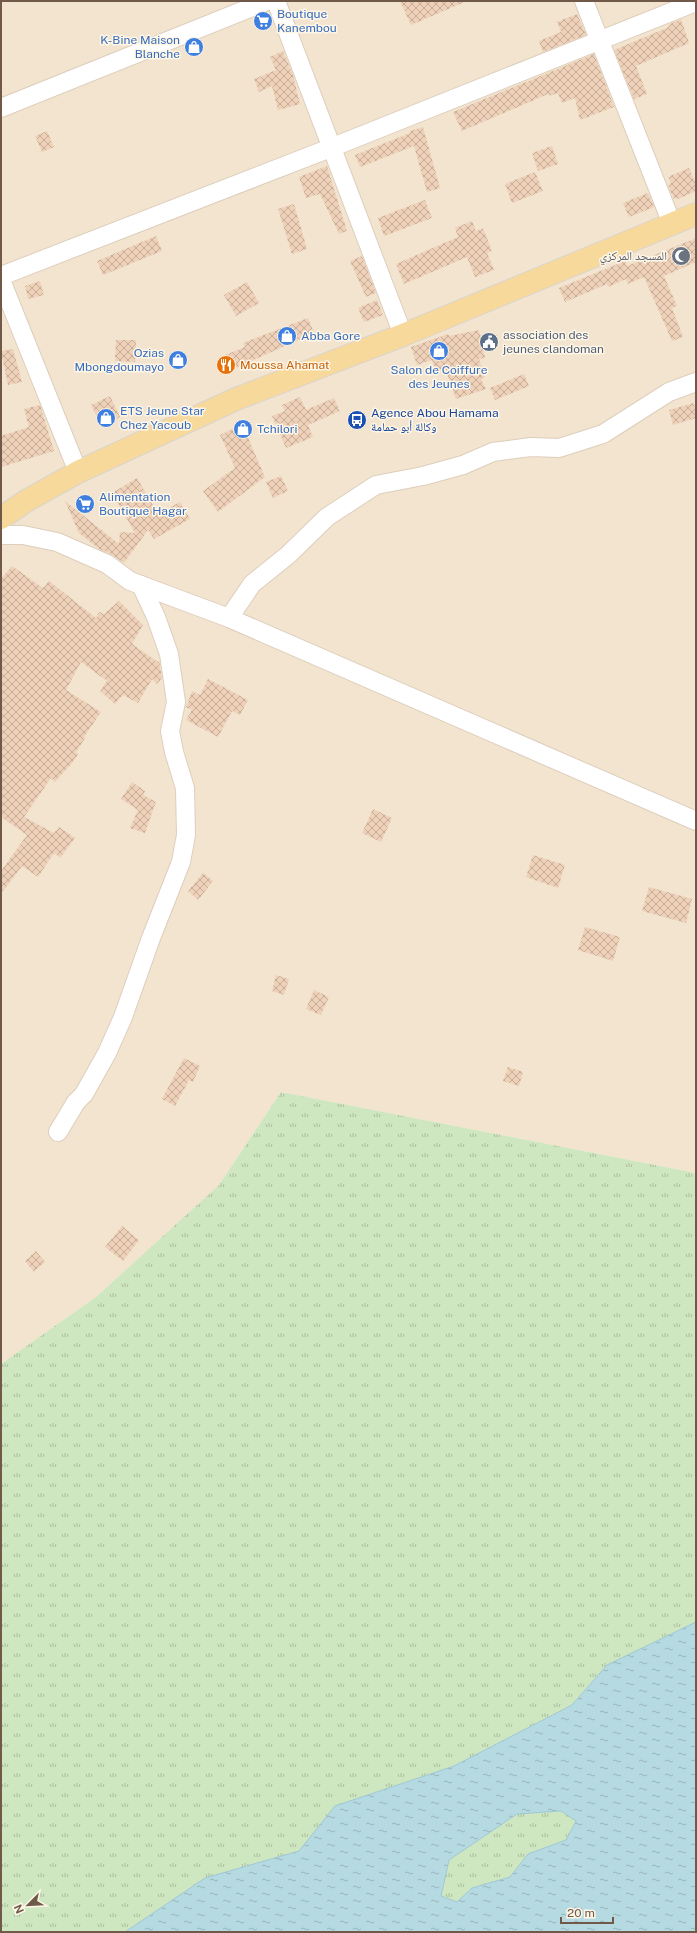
<svg xmlns="http://www.w3.org/2000/svg" width="697" height="1933" font-family="'Public Sans','Noto Naskh Arabic',sans-serif">
  <style>
    .residential { fill: #f2e4cf }
    .grass { fill: url(#grass-tufts) }
    .water { fill: url(#water-ripples); stroke: #9dc8d4; fill-rule: evenodd }
    .building { fill: url(#building-cross-hatch) }
    .lines { fill: none; stroke-linecap: round; stroke-linejoin: round }
    .minor-casing { stroke: #decebd; stroke-width: 20 }
    .major-casing { stroke: #dad4d0; stroke-width: 24 }
    .minor { stroke: #fff; stroke-width: 18 }
    .major { stroke: #f7d99b; stroke-width: 22 }
    .labels { text-anchor: middle; dominant-baseline: central; stroke-width: 3; stroke-linejoin: round; paint-order: stroke }
    .shop-label { font-size: 12px; fill: #366cbe; stroke: #fef6e6; text-anchor: start }
    .worship-label { font-size: 12px; fill: #5b616d; stroke: #fef6e6; text-anchor: end }
    .service-label { font-size: 12px; fill: #4e5e75; stroke: #fef6e6; text-anchor: start }
    .food-label { font-size: 12px; fill: #c56008; stroke: #fef6e6; text-anchor: start }
    .transit-label { font-size: 12px; fill: #164399; stroke: #fef6e6; text-anchor: start }
  </style>
  <defs>
    <pattern id="grass-tufts" width="24" height="20" patternUnits="userSpaceOnUse"><rect width="24" height="20" fill="#cee7c0"/><path d="M3 7l-1-3M5 7V3M7 7l1-3M15 17l-1-3M17 17v-4M19 17l1-3" fill="none" stroke="#acbe9e"/></pattern>
    <pattern id="water-ripples" width="26" height="14" patternUnits="userSpaceOnUse"><rect width="26" height="14" fill="#b6dae2"/><path d="M2 4q2-2 4 0t4 0M15 11q2-2 4 0t4 0" fill="none" stroke="#98b4b9"/></pattern>
    <pattern id="building-cross-hatch" width="8" height="8" patternUnits="userSpaceOnUse"><rect width="8" height="8" fill="#efd1b9"/><path d="M0 0l8 8M0 8l8-8" fill="none" stroke="#c6ad98"/></pattern>
  </defs>
  <rect width="100%" height="100%" fill="#fbf2e0"/>
  <!-- residential -->
  <polygon class="residential" points="1,1 696,1 696,1173 281,1092 219,1185 96,1297 1,1364"/>
  <!-- grass -->
  <g class="grass">
    <polygon points="281,1092 696,1173 696,1622 607,1665 572,1705 454,1766 335,1806 299,1851 205,1878 125,1932 1,1932 1,1364 96,1297 219,1185"/>
    <polygon points="561,1811 576,1821 566,1840 528,1854 510,1877 472,1888 457,1902 441,1896 449,1860 517,1814"/>
  </g>
  <!-- water -->
  <path class="water" d="M696 1622V1931L694 1932H125L205 1878 299 1851 335 1806 454 1766 572 1705 607 1665ZM561 1811 576 1821 566 1840 528 1854 510 1877 472 1888 457 1902 441 1896 449 1860 517 1814Z"/>
  <!-- building -->
  <g class="building">
    <polygon points="400,1 467,1 411,25"/>
    <polygon points="577,14 586,35 543,52 539,41 561,32 557,22"/>
    <polygon points="681,19 689,43 636,66 647,94 634,99 614,50 669,27 668,25"/>
    <polygon points="283,51 293,75 300,104 278,110 272,86 259,92 254,79 276,70 270,57"/>
    <polygon points="594,54 614,107 580,120 575,98 562,103 558,93 549,96 548,94 462,131 453,112"/>
    <polygon points="423,127 440,188 427,192 414,146 360,167 355,155 410,133 410,131"/>
    <polygon points="47,131 54,147 42,152 35,136"/>
    <polygon points="552,146 558,164 538,171 532,153"/>
    <polygon points="327,166 347,231 339,234 320,194 306,198 299,177"/>
    <polygon points="689,168 696,184 696,191 678,199 677,198 674,199 668,185 671,183 668,177"/>
    <polygon points="535,172 543,191 512,203 505,184"/>
    <polygon points="648,193 654,207 629,217 623,203"/>
    <polygon points="425,200 432,218 384,236 378,218"/>
    <polygon points="294,204 307,249 292,254 278,209"/>
    <polygon points="472,221 476,231 483,228 492,251 487,253 494,270 475,277 467,257 404,284 396,264 458,237 455,228"/>
    <polygon points="156,236 162,251 103,275 97,261"/>
    <polygon points="696,238 696,262 664,276 677,306 672,308 683,337 672,341 644,277 628,284 626,279 608,287 607,284 565,302 559,288 625,261 627,266"/>
    <polygon points="362,256 376,293 366,297 350,261"/>
    <polygon points="40,281 44,295 28,299 25,286"/>
    <polygon points="247,282 259,303 236,316 224,295"/>
    <polygon points="377,300 383,315 364,322 358,308"/>
    <polygon points="308,318 314,333 231,370 225,355 245,347 243,343"/>
    <polygon points="479,330 485,358 479,359 485,377 481,379 486,389 456,399 445,368 436,372 432,360 417,365 411,347 448,334 449,336"/>
    <polygon points="116,340 136,340 135,362 115,361"/>
    <polygon points="13,349 22,382 8,385 1,351"/>
    <polygon points="524,374 529,386 495,400 490,388"/>
    <polygon points="110,396 120,417 102,427 91,405"/>
    <polygon points="300,397 306,410 334,398 340,411 308,425 313,437 286,448 272,416 285,411 282,405"/>
    <polygon points="694,403 696,418 673,425 669,410"/>
    <polygon points="40,405 54,451 1,467 1,436 29,427 24,409"/>
    <polygon points="242,424 265,477 218,512 203,491 235,468 220,435"/>
    <polygon points="281,476 288,491 273,498 266,482"/>
    <polygon points="137,478 158,514 180,502 190,519 154,539 148,530 124,563 111,554 99,549 79,533 65,501 119,544 120,532 135,533 112,493"/>
    <polygon points="12,566 43,588 49,581 96,618 99,612 104,614 119,601 143,625 132,644 158,662 159,661 162,678 157,684 152,679 138,703 123,695 115,704 100,691 107,681 81,662 66,690 101,712 84,737 85,738 76,752 78,754 73,762 55,782 51,778 24,817 54,833 59,827 75,838 60,858 54,853 38,877 22,866 1,894 1,871 27,835 1,817 1,579"/>
    <polygon points="208,679 248,700 240,715 232,711 218,737 186,720 192,710 186,707 192,691 200,695"/>
    <polygon points="132,782 145,791 143,795 156,802 145,833 130,828 138,810 121,799"/>
    <polygon points="373,809 392,818 381,842 362,833"/>
    <polygon points="533,855 565,865 558,888 526,877"/>
    <polygon points="203,873 213,881 198,900 188,891"/>
    <polygon points="649,887 692,899 686,923 642,911"/>
    <polygon points="585,927 620,937 613,961 578,950"/>
    <polygon points="276,975 289,979 284,995 272,991"/>
    <polygon points="314,990 329,997 321,1015 306,1009"/>
    <polygon points="184,1058 200,1066 193,1082 189,1080 175,1106 162,1099"/>
    <polygon points="508,1067 523,1072 519,1086 503,1081"/>
    <polygon points="122,1226 139,1240 123,1261 105,1247"/>
    <polygon points="36,1251 45,1262 34,1272 25,1261"/>
  </g>
  <g class="lines">
    <!-- minor casing -->
    <g class="minor-casing">
      <g id="minor">
        <polyline points="276,1 403,335"/>
        <polyline points="584,1 672,224"/>
        <polyline points="1,108 267,1"/>
        <polyline points="1,276 333,147 696,2"/>
        <polyline points="1,280 78,472"/>
        <polyline points="1,535 23,535 57,542 107,564 130,581 229,618 696,821"/>
        <polyline points="229,618 252,584 288,555 327,517 376,485 423,476 463,465 493,452 531,447 559,448 603,434 669,392 696,382"/>
        <polyline points="58,1132 76,1102 84,1094 107,1053 123,1017 151,938 181,862 186,835 185,788 174,752 170,731 176,702 169,654 156,617 141,585"/>
      </g>
    </g>
    <!-- major casing -->
    <g class="major-casing">
      <polyline id="major" points="1,518 26,501 78,472 236,399 403,335 696,214"/>
    </g>
    <!-- minor -->
    <use href="#minor" class="minor"/>
    <!-- major -->
    <use href="#major" class="major"/>
  </g>
  <!-- icons -->
  <defs>
    <g id="supermarket-disc" transform="scale(1)"><circle r="9.5" fill="#3f7fe0" stroke="#fef6e6"/><path d="M-6-5.5h2.5l.6 2H6L4.5 2H-2.5L-4.4-4H-6ZM-1.5 3.2a1.3 1.3 0 1 0 .1 0ZM3 3.2a1.3 1.3 0 1 0 .1 0Z" fill="#fff"/></g>
    <g id="shop-disc" transform="scale(1)"><circle r="9.5" fill="#3f7fe0" stroke="#fef6e6"/><path d="M-5-2.5h2.3a2.7 3.5 0 0 1 5.4 0H5L5.5 6h-11ZM-1.5-2.5h3a1.5 2.3 0 0 0-3 0Z" fill="#fff"/></g>
    <g id="mosque-disc" transform="scale(1)"><circle r="9.5" fill="#6b7280" stroke="#fef6e6"/><path d="M3.5-4.9A6 6 0 1 0 3.5 4.9A5 5 0 1 1 3.5-4.9Z" fill="#fff"/></g>
    <g id="civic-disc" transform="scale(1)"><circle r="9.5" fill="#5c6f8a" stroke="#fef6e6"/><path d="M-.6-6.5H3V-4.5H.6V-3L4-1V1h2V6H-6V1h2V-1L-.6-3ZM-1.2 2.5V6h2.4V2.5Z" fill="#fff"/></g>
    <g id="restaurant-disc" transform="scale(1)"><circle r="9.5" fill="#e8710a" stroke="#fef6e6"/><path d="M-5-6h1v4h1v-4h1v4h1v-4h1v5L-1.5 .5V6h-2V.5L-5-1ZM5-6V6H3V1.5H1.5Q1.5-4 5-6Z" fill="#fff"/></g>
    <g id="bus-disc" transform="scale(1)"><circle r="9.5" fill="#1a4fb4" stroke="#fef6e6"/><path d="M-5-6H5V4H4V6H2V4H-2V6H-4V4H-5ZM-3.5-4V0h7V-4ZM-3.5 1.2v1.5H-2V1.2ZM2 1.2v1.5H3.5V1.2Z" fill="#fff"/></g>
  </defs>
  <g fill-rule="evenodd">
    <use href="#supermarket-disc" x="263" y="21"/>
    <use href="#shop-disc" x="194" y="47"/>
    <use href="#mosque-disc" x="681" y="256"/>
    <use href="#shop-disc" x="287" y="336"/>
    <use href="#civic-disc" x="489" y="342"/>
    <use href="#shop-disc" x="439" y="351"/>
    <use href="#shop-disc" x="178" y="360"/>
    <use href="#restaurant-disc" x="226" y="365"/>
    <use href="#shop-disc" x="106" y="418"/>
    <use href="#bus-disc" x="357" y="420"/>
    <use href="#shop-disc" x="243" y="429"/>
    <use href="#supermarket-disc" x="85" y="504"/>
  </g>
  <g class="labels">
    <!-- shop labels -->
    <g class="shop-label">
      <text x="277" y="14">Boutique<tspan x="277" dy="14">Kanembou</tspan></text>
      <text x="180" y="40" text-anchor="end">K-Bine Maison<tspan x="180" dy="14">Blanche</tspan></text>
      <text x="301" y="336">Abba Gore</text>
      <text x="164" y="353" text-anchor="end">Ozias<tspan x="164" dy="14">Mbongdoumayo</tspan></text>
      <text x="439" y="370" text-anchor="middle">Salon de Coiffure<tspan x="439" dy="14">des Jeunes</tspan></text>
      <text x="120" y="411">ETS Jeune Star<tspan x="120" dy="14">Chez Yacoub</tspan></text>
      <text x="257" y="429">Tchilori</text>
      <text x="99" y="497">Alimentation<tspan x="99" dy="14">Boutique Hagar</tspan></text>
    </g>
    <!-- worship labels -->
    <g class="worship-label">
      <text x="667" y="256">المسجد المركزي</text>
    </g>
    <!-- service labels -->
    <g class="service-label">
      <text x="503" y="335">association des<tspan x="503" dy="14">jeunes clandoman</tspan></text>
    </g>
    <!-- food labels -->
    <g class="food-label">
      <text x="240" y="365">Moussa Ahamat</text>
    </g>
    <!-- transit labels -->
    <g class="transit-label">
      <text x="371" y="413">Agence Abou Hamama<tspan x="371" dy="14">وكالة أبو حمامة</tspan></text>
    </g>
  </g>
  <!-- border -->
  <rect width="697" height="1933" fill="none" stroke="#705949" stroke-width="4"/>
  <!-- north arrow -->
  <g transform="translate(28 1905) rotate(246)" stroke="#fef6e6" stroke-width="3" paint-order="stroke">
  <path d="M0-3L7 15L0 10L-7 15Z" fill="#705949"/>
  <text y="-6" font-size="11" font-weight="bold" text-anchor="middle" fill="#705949">N</text>
  </g>
  <!-- scale -->
  <path d="M561 1917v6h52v-6" fill="none" stroke="#705949" stroke-width="2"/>
  <text x="567" y="1917" font-size="12" fill="#705949" stroke="#fef6e6" stroke-width="3" paint-order="stroke">20 m</text>
</svg>
